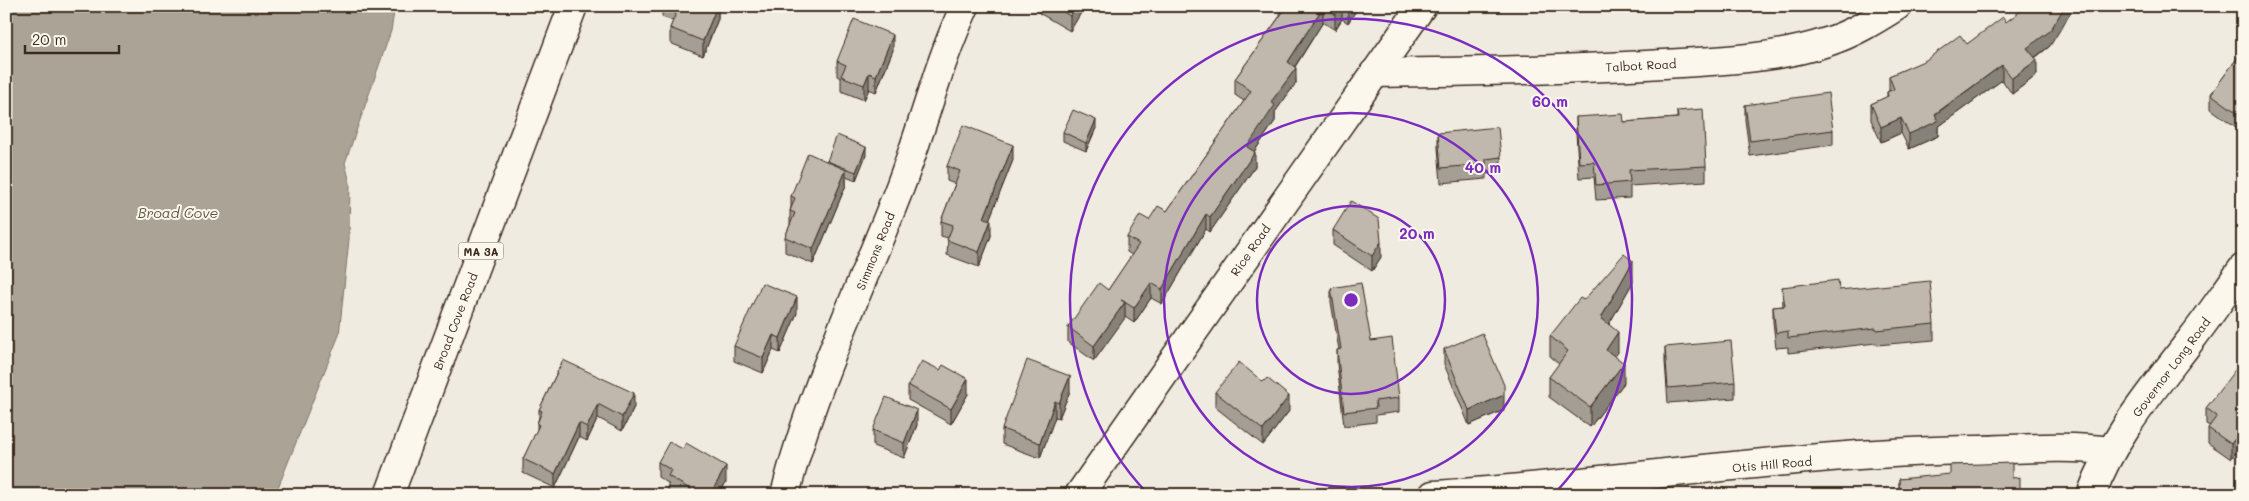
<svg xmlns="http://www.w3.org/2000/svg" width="2249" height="501" font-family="Mali,sans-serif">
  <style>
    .water { fill: #aca397; stroke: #7f7367 }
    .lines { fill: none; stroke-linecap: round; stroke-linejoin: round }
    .street-casing { stroke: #3b2a1e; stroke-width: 31 }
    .primary-casing { stroke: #3b2a1e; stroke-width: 31 }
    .street { stroke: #fbf7ec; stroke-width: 28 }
    .primary { stroke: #fbf7ec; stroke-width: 28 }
    .wall { fill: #a59e95; stroke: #3b2a1e }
    .shaded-wall { fill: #868179; stroke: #3b2a1e }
    .building { fill: #c0b8ad; stroke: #3b2a1e }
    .ring { fill: none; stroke: #7b2cbf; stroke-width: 2.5 }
    .labels { text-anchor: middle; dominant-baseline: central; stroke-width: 4; stroke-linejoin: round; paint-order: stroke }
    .shield { fill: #fbf7ec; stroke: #75685c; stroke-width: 1 }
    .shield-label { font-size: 11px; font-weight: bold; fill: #3b2a1e }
    .street-label { font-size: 12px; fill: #3b2a1e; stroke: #fbf7ec }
    .water-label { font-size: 14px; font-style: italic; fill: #635448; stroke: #fbf7ec }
    .centre { fill: #7b2cbf; stroke: #fbf7ec; stroke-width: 2.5 }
    .ring-label { font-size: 15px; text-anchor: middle; font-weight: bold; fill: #7b2cbf; stroke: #fbf7ec; stroke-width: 4; stroke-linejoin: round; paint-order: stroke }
  </style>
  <rect width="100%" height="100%" fill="#f0ebe0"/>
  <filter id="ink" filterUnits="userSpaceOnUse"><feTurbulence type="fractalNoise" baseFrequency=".02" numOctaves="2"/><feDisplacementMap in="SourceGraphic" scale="10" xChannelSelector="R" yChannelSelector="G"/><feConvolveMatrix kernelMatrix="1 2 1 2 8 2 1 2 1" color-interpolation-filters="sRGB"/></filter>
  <g filter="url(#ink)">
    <!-- water -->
    <polygon class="water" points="6,6 395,6 391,31 345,163 350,183 349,239 339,335 275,495 6,495"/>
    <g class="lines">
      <!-- street casing -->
      <g class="street-casing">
        <g id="street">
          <path d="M1374 73C1470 72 1566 70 1662 64 1714 61 1777 59 1827 42 1852 34 1875 20 1897 6"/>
          <path d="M785 495C810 393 860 290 898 192 922 131 937 66 965 6"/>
          <polyline points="1079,495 1422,6"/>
          <path d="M1433 495C1615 483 1797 452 1979 450 2022 449 2067 445 2111 451"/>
          <path d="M2091 495C2113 435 2155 387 2193 337 2210 315 2226 291 2243 268"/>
        </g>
      </g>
      <!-- primary casing -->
      <g class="primary-casing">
        <polyline id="primary" points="389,495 573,6"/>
      </g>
      <!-- street -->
      <use href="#street" class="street"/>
      <!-- primary -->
      <use href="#primary" class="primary"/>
    </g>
    <!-- wall -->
    <g class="wall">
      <polygon points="662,6 718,6 718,19 703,56 670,43 670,28 673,21 662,17"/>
      <polygon points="1039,6 1085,6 1070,31 1039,13"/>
      <polygon points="1282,6 1359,6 1348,23 1342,19 1335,30 1323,22 1295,67 1296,83 1275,112 1275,121 1254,152 1255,167 1210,232 1206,229 1162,304 1151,298 1134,323 1125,317 1094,361 1068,342 1068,327 1108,290 1132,255 1127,252 1127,237 1149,220 1167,211 1244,101 1235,95 1235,79 1280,16 1280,10"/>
      <polygon points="2006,22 2050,46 2035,58 2037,75 2012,94 2002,80 1938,127 1938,136 1909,149 1901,133 1881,142 1871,120 1871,104 1887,97 1887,92 1889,91 1889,76 1967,44"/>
      <polygon points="893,50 876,92 869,89 864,100 841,91 841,78 837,76 837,61"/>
      <polygon points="2243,50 2243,132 2211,109 2211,94"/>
      <polygon points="1745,105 1833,130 1833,145 1750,156 1745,120"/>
      <polygon points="1677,111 1706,166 1706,181 1630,186 1630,198 1596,200 1594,177 1579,178 1576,133 1576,117 1624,122 1677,118"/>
      <polygon points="1096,128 1086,151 1063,141 1063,132"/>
      <polygon points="1438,133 1501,157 1501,172 1486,174 1486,179 1441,183 1438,148"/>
      <polygon points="866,155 856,180 846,176 846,185 813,264 785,252 785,237 790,225 790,211 791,207 791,196 827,162 827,161"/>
      <polygon points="1013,160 989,220 991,236 979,267 947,255 948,238 941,236 941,221 955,184 947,181 947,166"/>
      <polygon points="1333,230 1381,257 1372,271 1333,245"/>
      <polygon points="1633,282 1609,324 1618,352 1615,356 1624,383 1590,427 1549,397 1549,377 1559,364 1550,356 1550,336 1584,300"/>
      <polygon points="1782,287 1839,290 1934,324 1934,340 1877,345 1876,343 1788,353 1788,347 1776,348 1773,322 1773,307 1783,306"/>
      <polygon points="1331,288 1371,341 1399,398 1399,412 1376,415 1376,422 1344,426 1337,364 1337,350 1339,350 1331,302"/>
      <polygon points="797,313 780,353 773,350 763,373 734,361 734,346"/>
      <polygon points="1665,347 1735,382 1735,398 1668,403 1665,362"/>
      <polygon points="1444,349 1504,410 1469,425 1444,364"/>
      <polygon points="563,360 634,407 622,431 598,418 587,441 579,437 555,488 523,473 523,459 537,431 537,424 539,417 539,410"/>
      <polygon points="2243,369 2243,443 2231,459 2208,443 2208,428 2210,426 2206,424 2206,408"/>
      <polygon points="908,385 968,394 951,424 908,400"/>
      <polygon points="1070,391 1059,418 1055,417 1040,458 1002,444 1002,429"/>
      <polygon points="1215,392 1289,411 1263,445 1215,407"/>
      <polygon points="917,425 904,458 873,446 873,430"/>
      <polygon points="658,462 726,482 719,495 673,495 668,491 668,483 658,477"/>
      <polygon points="2012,478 2020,495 1899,495 1899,479"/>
    </g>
    <!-- shaded-wall -->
    <g class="shaded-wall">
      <polygon points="717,6 718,6 718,19 703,56 703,41"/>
      <polygon points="1076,6 1085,6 1070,31 1070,16"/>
      <polygon points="1341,6 1342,6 1342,19 1335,30 1335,14"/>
      <polygon points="1349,6 1359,6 1348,23 1348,8"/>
      <polygon points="2065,6 2075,6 2050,46 2027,63 2027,48"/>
      <polygon points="1323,7 1323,22 1288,77 1288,62"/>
      <polygon points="893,35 893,50 876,92 876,76"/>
      <polygon points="2037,60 2037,75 2012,94 2012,78"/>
      <polygon points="2002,65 2002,80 1938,127 1938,136 1909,149 1909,134"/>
      <polygon points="1296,68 1296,83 1275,112 1275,121 1247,162 1247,147 1271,102"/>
      <polygon points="869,73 869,89 864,100 864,85"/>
      <polygon points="1901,118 1901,133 1881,142 1881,127"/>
      <polygon points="1096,120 1096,128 1086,151 1086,143"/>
      <polygon points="1013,145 1013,160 984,233 984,218"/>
      <polygon points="866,147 866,155 856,180 856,172"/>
      <polygon points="1255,152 1255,167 1210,232 1210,217"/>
      <polygon points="846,170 846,185 813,264 813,249"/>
      <polygon points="1206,214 1206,229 1162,304 1162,289"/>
      <polygon points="991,220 991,236 979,267 979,252"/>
      <polygon points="1381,242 1381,257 1372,271 1372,256"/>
      <polygon points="1633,261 1633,282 1601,338 1601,318"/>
      <polygon points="1151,283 1151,298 1134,323 1134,308"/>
      <polygon points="797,297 797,313 780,353 780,338"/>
      <polygon points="1125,302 1125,318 1094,361 1094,346"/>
      <polygon points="1618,332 1618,352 1606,370 1606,350"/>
      <polygon points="773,335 773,350 763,373 763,358"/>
      <polygon points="1624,363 1624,383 1590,427 1590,407"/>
      <polygon points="1070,376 1070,391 1059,418 1059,403"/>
      <polygon points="968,379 968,394 951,424 951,409"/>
      <polygon points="634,393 634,407 622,431 622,417"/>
      <polygon points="1504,395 1504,410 1469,425 1469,410"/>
      <polygon points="1289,396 1289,411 1263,445 1263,430"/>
      <polygon points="1055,401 1055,417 1040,458 1040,443"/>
      <polygon points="598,404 598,418 587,441 587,427"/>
      <polygon points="917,410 917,425 904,458 904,443"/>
      <polygon points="579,423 579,437 555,488 555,474"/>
      <polygon points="2243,428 2243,443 2231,459 2231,444"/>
      <polygon points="726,466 726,482 719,495 710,495"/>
    </g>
    <!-- building -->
    <g class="building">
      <polygon points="673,6 717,6 703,41 670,28 678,8"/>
      <polygon points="1054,6 1076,6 1070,16"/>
      <polygon points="1282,6 1341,6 1335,14 1323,7 1288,62 1296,68 1271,102 1275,105 1247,147 1255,152 1210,217 1206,214 1162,289 1151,283 1134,308 1121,300 1125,302 1094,346 1068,327 1099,283 1108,290 1139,244 1127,237 1140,215 1149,220 1158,206 1167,211 1251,91 1235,79 1283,12 1280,10"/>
      <polygon points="2027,6 2065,6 2050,31 2027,48 2037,60 2012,78 2002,65 1935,114 1938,121 1909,134 1901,118 1881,127 1871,104 1888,96 1887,92 1894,89 1889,76 1926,60 1960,35 1967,44 2003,17 2006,22"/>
      <polygon points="854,19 893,35 876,76 869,73 864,85 841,76 846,65 837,61"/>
      <polygon points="2243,50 2243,117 2211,94"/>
      <polygon points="1828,93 1833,130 1750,141 1745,105"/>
      <polygon points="1703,109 1706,166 1629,170 1630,182 1596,185 1594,162 1579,163 1576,117 1623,114 1624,122 1678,118 1677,111"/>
      <polygon points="1073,110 1096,120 1086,143 1063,132"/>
      <polygon points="963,125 1013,145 984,218 991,220 979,252 947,240 953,225 941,221 960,171 947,166"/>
      <polygon points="1498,127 1501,157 1486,159 1486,164 1441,168 1438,133"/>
      <polygon points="837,135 866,147 856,172 827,161"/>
      <polygon points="808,153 846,170 813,249 785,237 795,213 790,211 795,198 791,196"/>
      <polygon points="1351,201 1379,219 1381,242 1372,256 1333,230"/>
      <polygon points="1624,254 1633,261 1601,318 1618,332 1606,350 1624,363 1590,407 1549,377 1568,351 1550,336 1580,298 1584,300"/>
      <polygon points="1838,280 1839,290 1930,281 1934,324 1877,330 1876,328 1788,338 1788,331 1776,333 1773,307 1785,306 1782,287"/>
      <polygon points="762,283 797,297 780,338 773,335 763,358 734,346"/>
      <polygon points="1361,283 1371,341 1392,338 1399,398 1375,401 1376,408 1344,412 1337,350 1341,349 1331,288"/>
      <polygon points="1482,333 1504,385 1504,395 1469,410 1444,349"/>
      <polygon points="1731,341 1735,382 1668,388 1665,347"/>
      <polygon points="563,360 634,393 622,417 598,404 587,427 579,423 555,474 523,459 539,425 537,424 542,411 539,410"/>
      <polygon points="1027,360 1070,376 1059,403 1055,401 1040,443 1002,429"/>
      <polygon points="922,361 940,370 943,365 968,379 951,409 908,385"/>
      <polygon points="1239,362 1263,382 1267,378 1289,396 1263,430 1215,392"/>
      <polygon points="2238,366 2243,369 2243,428 2231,444 2208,428 2217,416 2206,408"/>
      <polygon points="886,397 917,410 904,443 873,430"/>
      <polygon points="669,442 683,449 686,443 726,466 710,495 700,495 668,476 671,470 658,462"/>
      <polygon points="2012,463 2012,478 2020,477 2020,495 1900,495 1899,479 1950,474 1950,465"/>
      <polygon points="1818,493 1818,495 1798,495"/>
    </g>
  </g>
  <!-- distance rings -->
  <g class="ring">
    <circle cx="1351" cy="300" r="94"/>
    <circle cx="1351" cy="300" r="187"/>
    <path d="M1147 493A281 281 0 1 1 1555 493"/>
  </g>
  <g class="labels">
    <!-- shield labels -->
    <rect class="shield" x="458.5" y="242.5" width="45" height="17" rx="4"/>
    <g class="shield-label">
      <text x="481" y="251">MA 3A</text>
    </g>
    <!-- street labels -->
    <g class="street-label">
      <text transform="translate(1641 65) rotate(-3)">Talbot Road</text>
      <text transform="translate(1250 250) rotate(-55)">Rice Road</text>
      <text transform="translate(875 251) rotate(-68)">Simmons Road</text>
      <text transform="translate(455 321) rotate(-69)">Broad Cove Road</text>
      <text transform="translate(2171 367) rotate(-53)">Governor Long Road</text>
      <text transform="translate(1772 464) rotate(-5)">Otis Hill Road</text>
    </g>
    <!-- water labels -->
    <g class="water-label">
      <text x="178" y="212">Broad Cove</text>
    </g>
  </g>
  <circle cx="1351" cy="300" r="8" class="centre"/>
  <g class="ring-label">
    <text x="1550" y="107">60 m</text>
    <text x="1483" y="173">40 m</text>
    <text x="1417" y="239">20 m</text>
  </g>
  <!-- margin -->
  <rect width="2249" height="501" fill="none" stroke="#fbf7ec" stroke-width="25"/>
  <rect x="12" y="12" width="2224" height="476" fill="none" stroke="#3b2a1e" stroke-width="2" filter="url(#ink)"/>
  <!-- scale -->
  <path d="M25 45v8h94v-8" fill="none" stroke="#3b2a1e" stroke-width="2.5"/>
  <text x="32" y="45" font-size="15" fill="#3b2a1e" stroke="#fbf7ec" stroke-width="4" paint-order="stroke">20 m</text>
</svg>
